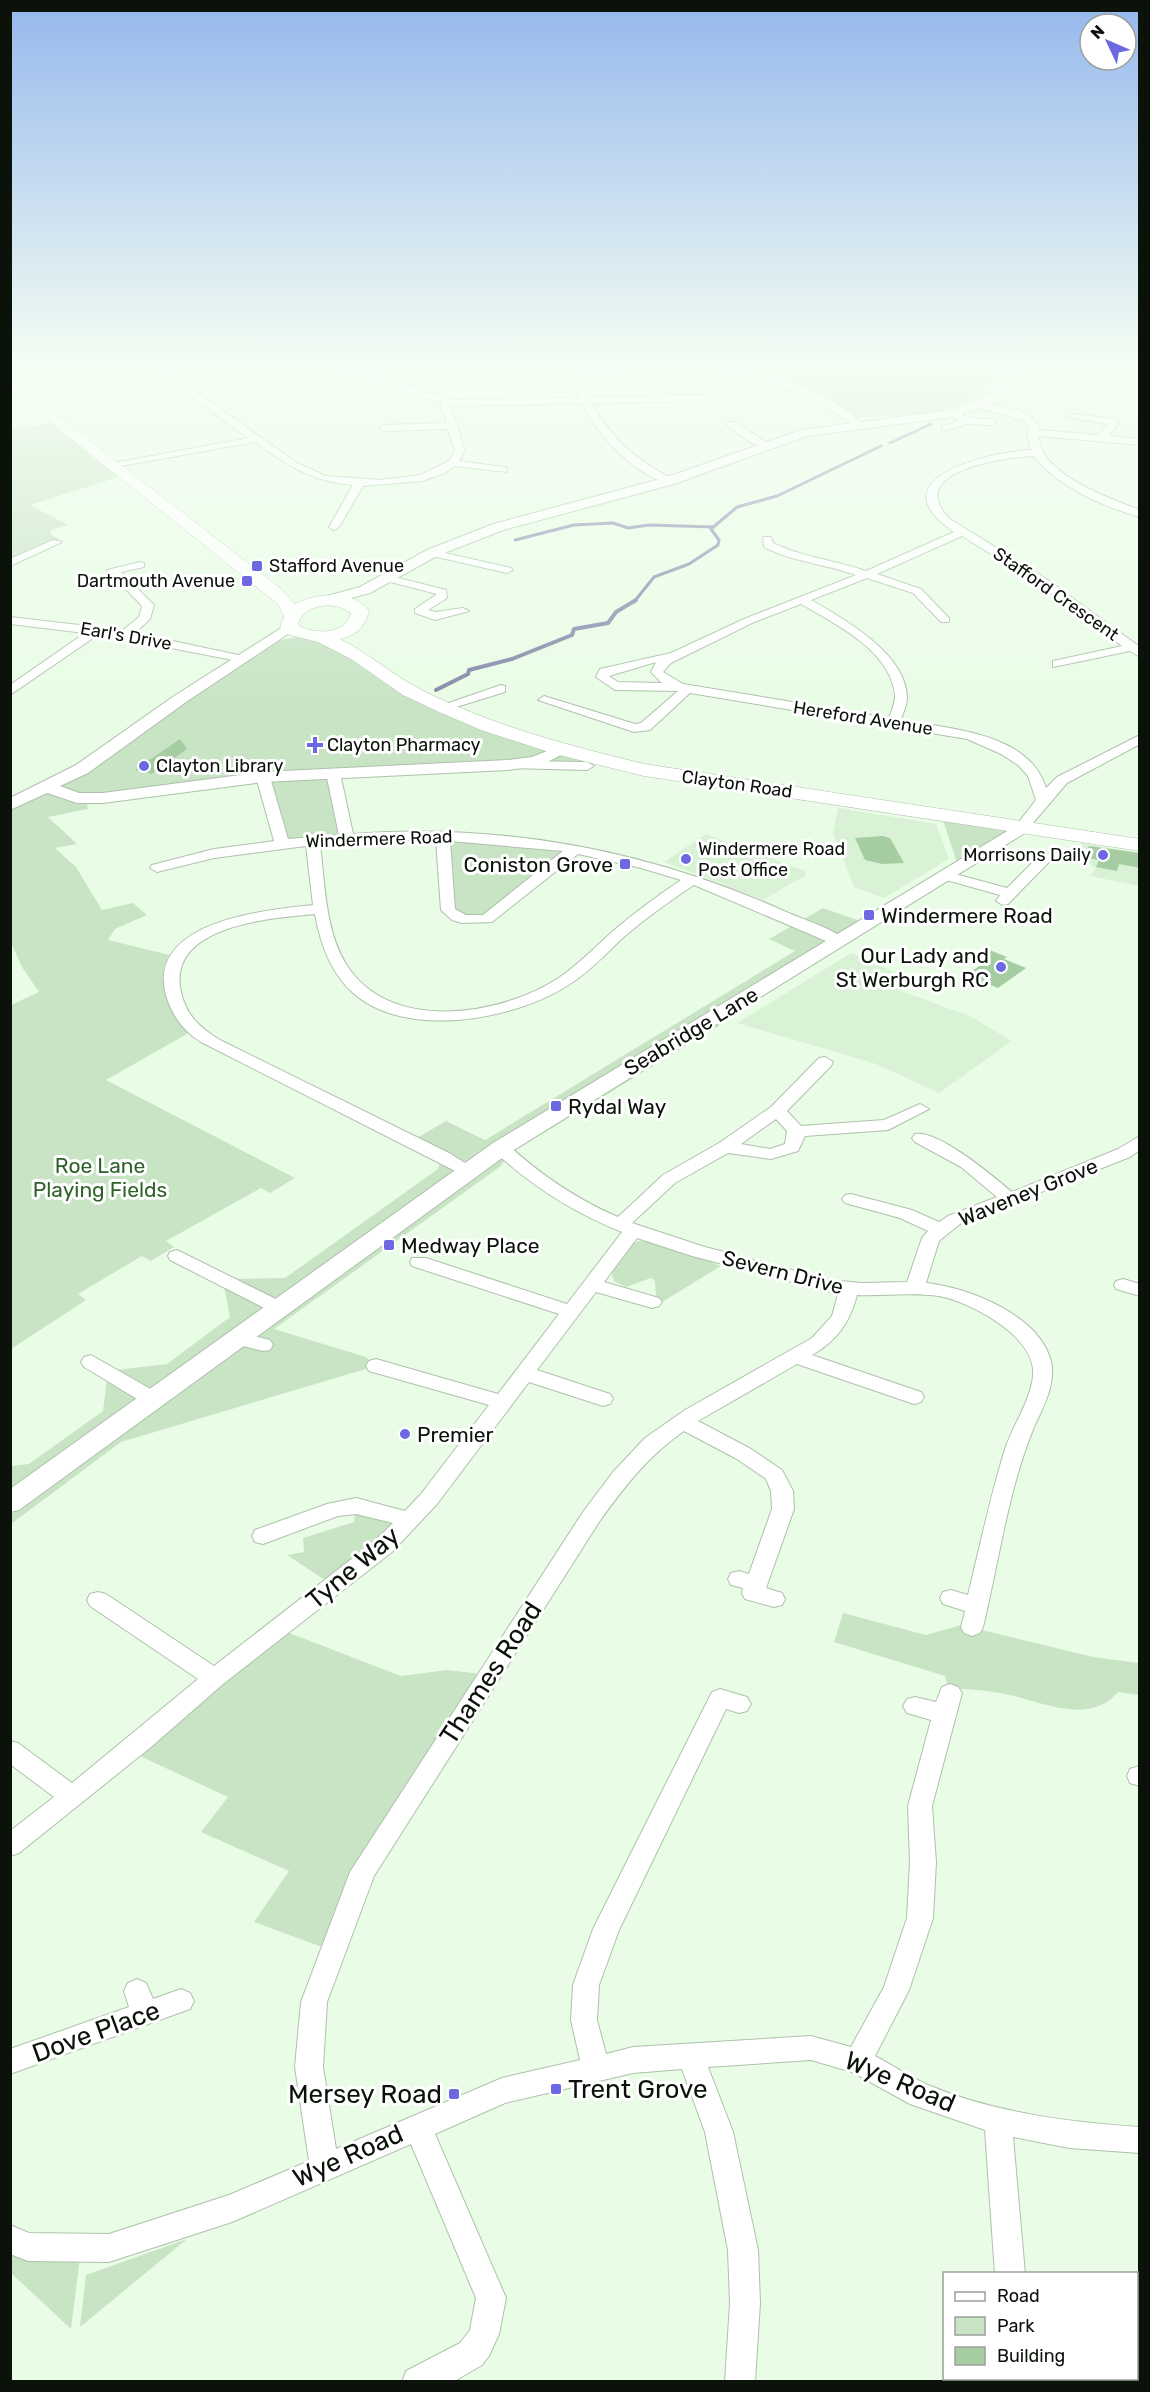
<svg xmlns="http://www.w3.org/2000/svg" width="1150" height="2392" font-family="Rubik,sans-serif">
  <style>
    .built { fill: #d9f2d5 }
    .green { fill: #c8e4c5 }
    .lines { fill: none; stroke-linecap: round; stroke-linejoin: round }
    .stream-far1 { stroke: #868aac; stroke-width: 3 }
    .stream { stroke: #868aac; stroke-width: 4 }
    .building { fill: #a6cda1 }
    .minor-casing { stroke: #aec1ab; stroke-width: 2 }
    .tertiary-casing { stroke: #aec1ab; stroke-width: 2 }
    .primary-casing { stroke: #aec1ab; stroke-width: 1 }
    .minor { fill: #fff; fill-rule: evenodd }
    .tertiary { fill: #fff; fill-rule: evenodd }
    .primary { fill: #fff; fill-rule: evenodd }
    .poi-dot { fill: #6c68e2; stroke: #fff; stroke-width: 2 }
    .labels { text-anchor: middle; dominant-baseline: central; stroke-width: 6; stroke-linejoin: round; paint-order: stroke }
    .far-poi-label { font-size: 18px; fill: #0b120a; stroke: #fff; text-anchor: start }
    .far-street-label { font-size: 18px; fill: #0b120a; stroke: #fff }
    .poi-label { font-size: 21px; fill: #0b120a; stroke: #fff; text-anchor: start }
    .street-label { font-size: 21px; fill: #0b120a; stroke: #fff }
    .park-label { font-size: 21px; fill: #2e6229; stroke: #fff }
    .near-street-label { font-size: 26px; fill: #0b120a; stroke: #fff }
    .near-poi-label { font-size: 26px; fill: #0b120a; stroke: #fff; text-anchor: start }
  </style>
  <rect width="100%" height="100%" fill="#e9fde6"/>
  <!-- built -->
  <g class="built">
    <polygon points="80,368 86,373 21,384 10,369"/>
    <polygon points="838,808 936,824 949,859 884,898 854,887 833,834"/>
    <polygon points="706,834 805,871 806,875 763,900 664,862"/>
    <polygon points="1081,843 1139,853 1139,886 1090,876 1096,869 1085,858"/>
    <polygon points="851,953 910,979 901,991 972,1017 1012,1041 939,1093 876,1064 737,1023"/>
  </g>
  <!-- green -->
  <g class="green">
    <polygon points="228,368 273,368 291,375 251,384"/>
    <path d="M726 368H991L995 375C984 418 892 415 856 418L824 394 780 379Z"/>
    <polygon points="59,422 125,475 30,505 68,525 51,530 51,535 60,539 57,542 10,563 10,430"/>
    <polygon points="307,635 321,636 410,691 595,758 587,766 334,773 347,837 282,844 263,777 86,799 88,809 48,817 77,844 55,848 76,867 102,910 133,903 147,915 115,929 108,940 178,957 172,972 194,1030 106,1080 295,1178 270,1193 261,1188 166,1241 174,1247 151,1261 142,1256 78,1294 86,1300 11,1349 11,1005 39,992 22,967 11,943 11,805 28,797 270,642"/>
    <polygon points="941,814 1022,827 958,866"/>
    <polygon points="443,835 576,848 487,919 456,917"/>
    <polygon points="823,908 866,923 728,1009 740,1013 508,1155 501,1166 274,1329 366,1357 376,1366 121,1442 11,1524 11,1466 29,1464 103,1411 108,1371 167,1364 230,1317 224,1286 232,1279 285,1278 438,1169 442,1156 412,1141 446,1121 485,1140 795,951 769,939"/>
    <path d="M639 1241C667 1241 695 1256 721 1266L662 1302 656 1298 655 1281 651 1278 626 1287 614 1281 610 1269 632 1244Z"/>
    <polygon points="356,1506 409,1520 334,1586 287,1555 304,1552 303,1538 354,1522"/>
    <path d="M843 1613 926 1635 961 1625 1093 1657 1139 1663V1695L1118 1692C1088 1728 1037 1699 1000 1693 983 1690 965 1689 948 1688L945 1676 834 1642Z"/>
    <polygon points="279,1629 401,1676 447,1670 490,1675 363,1872 333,1951 254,1922 289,1871 201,1832 228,1797 129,1751"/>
    <polygon points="187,2239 80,2327 86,2275"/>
    <polygon points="10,2241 81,2249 71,2329 11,2273"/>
  </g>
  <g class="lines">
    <!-- stream-far1 -->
    <g class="stream-far1">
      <polyline points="890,443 931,424"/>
      <polyline points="515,540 574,525 613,523 628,528 649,525 713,527"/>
      <polyline points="634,602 654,577 689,564 718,545 719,540 711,529 737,507 777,496 881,446"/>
    </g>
    <!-- stream -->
    <polyline class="stream" points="436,690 468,674 469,670 512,659 572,635 574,629 608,623 616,612 636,600"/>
  </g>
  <!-- building -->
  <g class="building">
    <polygon points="180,739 187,749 152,774 135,770"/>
    <polygon points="883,836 890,838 904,863 882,864 865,860 855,838"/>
    <polygon points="1089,846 1140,853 1140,868 1119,864 1117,871 1096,867 1099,860 1088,858 1086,852"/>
    <polygon points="987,949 1007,957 1004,959 1026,968 998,988 966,975 982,964 972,960"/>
  </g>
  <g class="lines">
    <!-- minor casing -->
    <g class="minor-casing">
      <g id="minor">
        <path d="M152 368H162L297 463 326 476 380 480 420 475 449 461 455 451 448 429 384 431 379 428 384 425 447 423 441 406 443 404 379 382 336 393 332 397 324 394V390L370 379 343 368H357L452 400 579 398 569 368H578L581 376 612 368H632L583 381 588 397 701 395 706 398 701 401 591 403C611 438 637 461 673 479L674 481 669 484C630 472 600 437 581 403L453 406 451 407 465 451 459 461 503 467 507 468V472L455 466 443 474 422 481 363 486 339 527 334 530 329 527 353 485C313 482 286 465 255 442L110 468 109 466 114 463 248 438Z"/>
        <path d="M708 368C756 368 828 388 863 424L855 426 821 404 786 388Z"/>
        <path d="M980 402C999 407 1034 407 1039 430L1099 435 1108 424 1067 417 1072 414 1114 419 1119 422 1109 436 1140 439V445L1039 436C1039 474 1109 498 1140 510V517C1104 507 1056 486 1034 456 1006 457 902 471 950 519L1045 578 1140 647V657L1130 651 1053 667V661L1122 646 1037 583 962 536 877 574 921 589 949 618V622H941L913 593 867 578 811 600C844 619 907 654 907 698 907 705 903 713 901 720 949 729 1029 732 1046 788L1057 777 1140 735V744L1067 783 1027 830 1022 831 1015 827 1036 800 1028 776 1018 765 1001 754 967 739 690 693 650 730 634 732 538 700 544 696 635 724 641 723 678 691 615 690 596 677 600 669 671 653 744 619 856 575C825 564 793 562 764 547L763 537H771L773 543C801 557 835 560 866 571L954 532C874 478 990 452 1031 450L1027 432 1029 426 1025 421 977 407V403ZM801 604C835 624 892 651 895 696 895 703 891 712 889 718L683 684 663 672 671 663 752 623ZM656 662 651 672 662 683 618 682 609 676Z"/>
        <polygon points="952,410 969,418 991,419 996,422 991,425 968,424 942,431 942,427 959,421 947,413"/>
        <polygon points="728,422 734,422 771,445 766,448 751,443 728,426"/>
        <polygon points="53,540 62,542 10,566 10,559"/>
        <polygon points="432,550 511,568 513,570 507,573 428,555 428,551"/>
        <polygon points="140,562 144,563 144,567 121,572 154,605 150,619 135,633 243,656 243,662 99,634 10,695 10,685 85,633 10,624 10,617 123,630 139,617 142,606 107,570"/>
        <polygon points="387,575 446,590 447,598 428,610 436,612 463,608 469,611 435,620 415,613 415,609 437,594 383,580 383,576"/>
        <polygon points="501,685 505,686 505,692 443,711 437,707"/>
        <polygon points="514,761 587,762 594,766 587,770 509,768 509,762"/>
        <path d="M333 769 340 773 353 834C503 823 648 850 784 911 799 918 837 930 846 941L838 946 833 944 694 885C670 901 647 917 625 936 607 952 591 971 570 984 516 1020 403 1041 351 991 330 971 320 942 315 914 272 918 166 925 181 992 186 1015 200 1028 220 1040L449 1153 478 1171 475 1175H463L201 1042C183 1031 170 1013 165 991 151 920 267 910 313 905L306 846 214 858 157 872 150 868 152 865 214 849 274 841 256 777 263 773 270 777 288 839 339 835 326 773ZM409 840H436L441 910 452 920 462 923 492 922 578 854 641 868 681 880C657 896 634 913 612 932 595 947 579 964 560 977 502 1016 389 1034 346 964 325 930 325 883 320 845ZM450 841 563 851 483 915H466L455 909Z"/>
        <polygon points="1061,851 1066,852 1066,858 1049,862 1008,904 1003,905 996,901 1000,895 939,878 937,875 944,871 1007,888 1039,856"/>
        <path d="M825 1057 833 1062 831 1066 787 1111 801 1126 884 1120 920 1104 929 1109 888 1130 805 1136 798 1151 771 1159 728 1153 675 1183 632 1223 705 1247 830 1280 862 1283 907 1282 922 1238 928 1231 900 1218 845 1203 842 1199 845 1195 851 1194 912 1210 939 1222 948 1216 997 1197 961 1167 915 1142 912 1138 915 1134C938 1129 994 1177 1012 1192L1118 1149 1140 1136V1150L1130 1157 960 1224 939 1241 926 1283C968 1287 1041 1316 1051 1362 1056 1384 1043 1408 1034 1427 1008 1490 999 1561 983 1627L980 1633 972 1636 964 1633 961 1627 965 1611 943 1604 940 1598 943 1592 951 1590 968 1595C980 1546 990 1497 1005 1449 1013 1425 1030 1402 1033 1376 1037 1337 971 1302 939 1296 912 1292 884 1296 857 1295 850 1322 837 1341 812 1355L921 1392 924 1397 921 1402 914 1404 797 1364 698 1421 751 1449 782 1470 793 1491 794 1509 766 1588 782 1593 785 1599 782 1605 774 1607 745 1599 742 1593 743 1588 731 1585 728 1579 731 1573 739 1571 749 1574 772 1509 771 1491 766 1479 737 1459 684 1431C648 1456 624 1487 599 1522L374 1876 327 2002 323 2067 336 2149 502 2078 580 2060 571 2020 573 1985 593 1929 712 1692 720 1689 747 1697 751 1704 747 1711 739 1713 726 1709 619 1930 599 1985 597 2020 606 2054 633 2047 811 2036 851 2047 884 1987 907 1918 910 1862 908 1806 931 1720 907 1713 903 1706 907 1699 915 1697 936 1702 942 1687 950 1684 958 1687 962 1693 932 1806 936 1862 933 1918 909 1990 875 2056C892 2065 910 2077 928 2085 995 2113 1067 2122 1140 2127V2153L1069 2148 1013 2137 1025 2274H995L985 2130 910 2104 852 2072 811 2060 708 2067 733 2132 758 2250 760 2303 755 2382H725L730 2303 728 2250 705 2132 682 2069 633 2073 505 2103 435 2134 506 2298 499 2334 489 2356 482 2365 453 2382H402L406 2371 460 2343 470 2330 476 2298 411 2144 232 2222 109 2262 28 2261 10 2254V2225L29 2233 109 2234 229 2195 309 2161 295 2067 301 2002 350 1872 583 1512 613 1472 645 1438 685 1410 812 1338 832 1316 838 1294 692 1256 637 1238 604 1282 659 1298 662 1302 659 1306 652 1308 596 1292 537 1370 610 1394 613 1399 610 1404 603 1406 529 1382 437 1504 392 1552 223 1684 151 1747 19 1853 10 1856V1831L54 1797 10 1764V1741L18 1743 72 1783 198 1679 90 1606 87 1600 90 1594 98 1592 106 1594 214 1666 376 1540 393 1523 356 1514 338 1516 263 1544 255 1542 252 1536 255 1530 327 1504 356 1498 405 1511 421 1494 489 1405 369 1371 366 1366 369 1361 376 1359 498 1394 559 1314 412 1266 410 1262 412 1258H426L567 1304 622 1232C574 1213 533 1187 495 1152L492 1148 495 1144H507C541 1175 576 1199 618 1217L663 1175 719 1143 771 1107 819 1058ZM776 1119 787 1131 785 1144 770 1149 741 1144Z"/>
        <polygon points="177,1250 286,1304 289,1308 286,1312 272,1312 170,1260 168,1256 170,1252"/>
        <polygon points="1123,1279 1140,1284 1140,1296 1116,1289 1114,1285 1116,1281"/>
        <polygon points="238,1332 270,1340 273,1345 270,1350 263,1351 231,1343 228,1338 231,1333"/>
        <polygon points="91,1355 161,1395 164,1400 161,1405 147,1405 84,1367 81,1362 84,1357"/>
        <polygon points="1139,1766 1140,1766 1140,1786 1130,1783 1127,1776 1130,1769"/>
        <polygon points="137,1979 146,1983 153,1999 181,1989 190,1993 194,2001 190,2009 10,2074 10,2049 129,2007 124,1991 128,1983"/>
      </g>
    </g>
    <!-- tertiary casing -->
    <g class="tertiary-casing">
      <g id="tertiary">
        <polygon points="999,368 1010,368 1014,375 1004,395 984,407 952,417 807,436 674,484 503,530 437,556 370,593 328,604 321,600 323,597 360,587 427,550 493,524 664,478 801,430 951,410 976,403 995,391 1002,375"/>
        <polygon points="289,623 296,627 294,630 186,702 88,773 60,786 79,793 103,793 263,772 508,760 532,757 562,745 570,750 542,765 508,770 263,782 103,803 77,803 47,793 10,810 10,798 76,765 174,696"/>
        <polygon points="1022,822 1028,823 1031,827 1028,831 509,1153 19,1510 10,1512 10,1489 493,1143"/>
      </g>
    </g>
    <!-- primary casing -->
    <g class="primary-casing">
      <path id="primary" d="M10 379 280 588 295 604C317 593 352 589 369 611 365 627 357 635 340 639 368 653 391 674 418 688 489 725 567 745 644 764L1140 839V851L644 776 555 754 481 730 439 712 403 695 351 659 318 642 290 635 280 627 284 616 278 604 10 390ZM328 605 340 607 351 613C346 635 314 635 298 625 302 610 314 607 328 605Z"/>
    </g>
    <!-- minor -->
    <use href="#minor" class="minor"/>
    <!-- tertiary -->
    <use href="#tertiary" class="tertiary"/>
    <!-- primary -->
    <use href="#primary" class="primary"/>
  </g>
  <!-- sky -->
  <linearGradient id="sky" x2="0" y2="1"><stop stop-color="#95b8ec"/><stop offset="0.52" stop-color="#f5fef4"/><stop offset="1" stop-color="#f5fef4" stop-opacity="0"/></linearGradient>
  <rect width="1150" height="703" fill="url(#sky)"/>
  <!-- markers -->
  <g class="poi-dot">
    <rect x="251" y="560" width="12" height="12" rx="3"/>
    <rect x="241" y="575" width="12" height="12" rx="3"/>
    <path d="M312 736h6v6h6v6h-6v6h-6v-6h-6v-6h6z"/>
    <circle cx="144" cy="766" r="6"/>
    <circle cx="1103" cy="855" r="6"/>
    <circle cx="686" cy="859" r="6"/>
    <rect x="619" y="858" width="12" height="12" rx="3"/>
    <rect x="863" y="909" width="12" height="12" rx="3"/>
    <circle cx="1001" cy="967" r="6"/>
    <rect x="550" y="1100" width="12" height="12" rx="3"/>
    <rect x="383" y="1239" width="12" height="12" rx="3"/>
    <circle cx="405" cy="1434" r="6"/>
    <rect x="550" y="2083" width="12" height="12" rx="3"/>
    <rect x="448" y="2088" width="12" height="12" rx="3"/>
  </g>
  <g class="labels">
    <!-- far-poi labels -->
    <g class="far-poi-label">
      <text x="269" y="566">Stafford Avenue</text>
      <text x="235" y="581" text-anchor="end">Dartmouth Avenue</text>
      <text x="327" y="745">Clayton Pharmacy</text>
      <text x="156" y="766">Clayton Library</text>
      <text x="698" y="849">Windermere Road<tspan x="698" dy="21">Post Office</tspan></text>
      <text x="1091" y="855" text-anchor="end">Morrisons Daily</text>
    </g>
    <!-- far-street labels -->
    <g class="far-street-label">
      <text transform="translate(1056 594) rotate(35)">Stafford Crescent</text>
      <text transform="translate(126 636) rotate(10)">Earl's Drive</text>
      <text transform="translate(863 718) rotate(9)">Hereford Avenue</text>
      <text transform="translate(737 784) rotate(8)">Clayton Road</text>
      <text transform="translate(379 839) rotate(-2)">Windermere Road</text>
    </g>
    <!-- poi labels -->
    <g class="poi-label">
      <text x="613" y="864" text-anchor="end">Coniston Grove</text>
      <text x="881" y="915">Windermere Road</text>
      <text x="989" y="955" text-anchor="end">Our Lady and<tspan x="989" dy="24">St Werburgh RC</tspan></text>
      <text x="568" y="1106">Rydal Way</text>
      <text x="401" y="1245">Medway Place</text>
      <text x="417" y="1434">Premier</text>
    </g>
    <!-- street labels -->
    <g class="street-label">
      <text transform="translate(691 1031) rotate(-31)">Seabridge Lane</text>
      <text transform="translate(1028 1192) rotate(-22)">Waveney Grove</text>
      <text transform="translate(783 1272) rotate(14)">Severn Drive</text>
    </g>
    <!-- park labels -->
    <g class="park-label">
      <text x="100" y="1165">Roe Lane<tspan x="100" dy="24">Playing Fields</tspan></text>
    </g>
    <!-- near-street labels -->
    <g class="near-street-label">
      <text transform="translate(353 1568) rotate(-40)">Tyne Way</text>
      <text transform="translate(491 1673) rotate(-57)">Thames Road</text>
      <text transform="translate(96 2032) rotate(-20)">Dove Place</text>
      <text transform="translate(900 2082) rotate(23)">Wye Road</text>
      <text transform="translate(348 2156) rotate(-24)">Wye Road</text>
    </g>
    <!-- near-poi labels -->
    <g class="near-poi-label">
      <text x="568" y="2089">Trent Grove</text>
      <text x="442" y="2094" text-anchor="end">Mersey Road</text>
    </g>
  </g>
  <!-- border -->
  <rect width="1150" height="2392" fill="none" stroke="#0b120a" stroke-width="24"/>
  <!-- legend -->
  <rect x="943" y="2272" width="195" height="108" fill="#ffffff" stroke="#9da09d" stroke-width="1.5"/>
  <rect x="955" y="2292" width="30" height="9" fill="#ffffff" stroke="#9da09d" stroke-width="1.5"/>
  <text x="997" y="2302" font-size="18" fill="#0b120a">Road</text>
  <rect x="955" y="2317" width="30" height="18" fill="#c8e4c5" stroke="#9da09d" stroke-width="1.5"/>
  <text x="997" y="2332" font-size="18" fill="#0b120a">Park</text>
  <rect x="955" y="2347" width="30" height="18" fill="#a6cda1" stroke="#9da09d" stroke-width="1.5"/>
  <text x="997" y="2362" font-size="18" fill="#0b120a">Building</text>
  <!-- north arrow -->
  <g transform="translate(1108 42) rotate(314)"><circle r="28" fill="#ffffff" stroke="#9da09d" stroke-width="1.5"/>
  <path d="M0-4.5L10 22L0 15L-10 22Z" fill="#6c68e2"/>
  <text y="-9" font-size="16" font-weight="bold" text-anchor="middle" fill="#0b120a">N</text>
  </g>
</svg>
